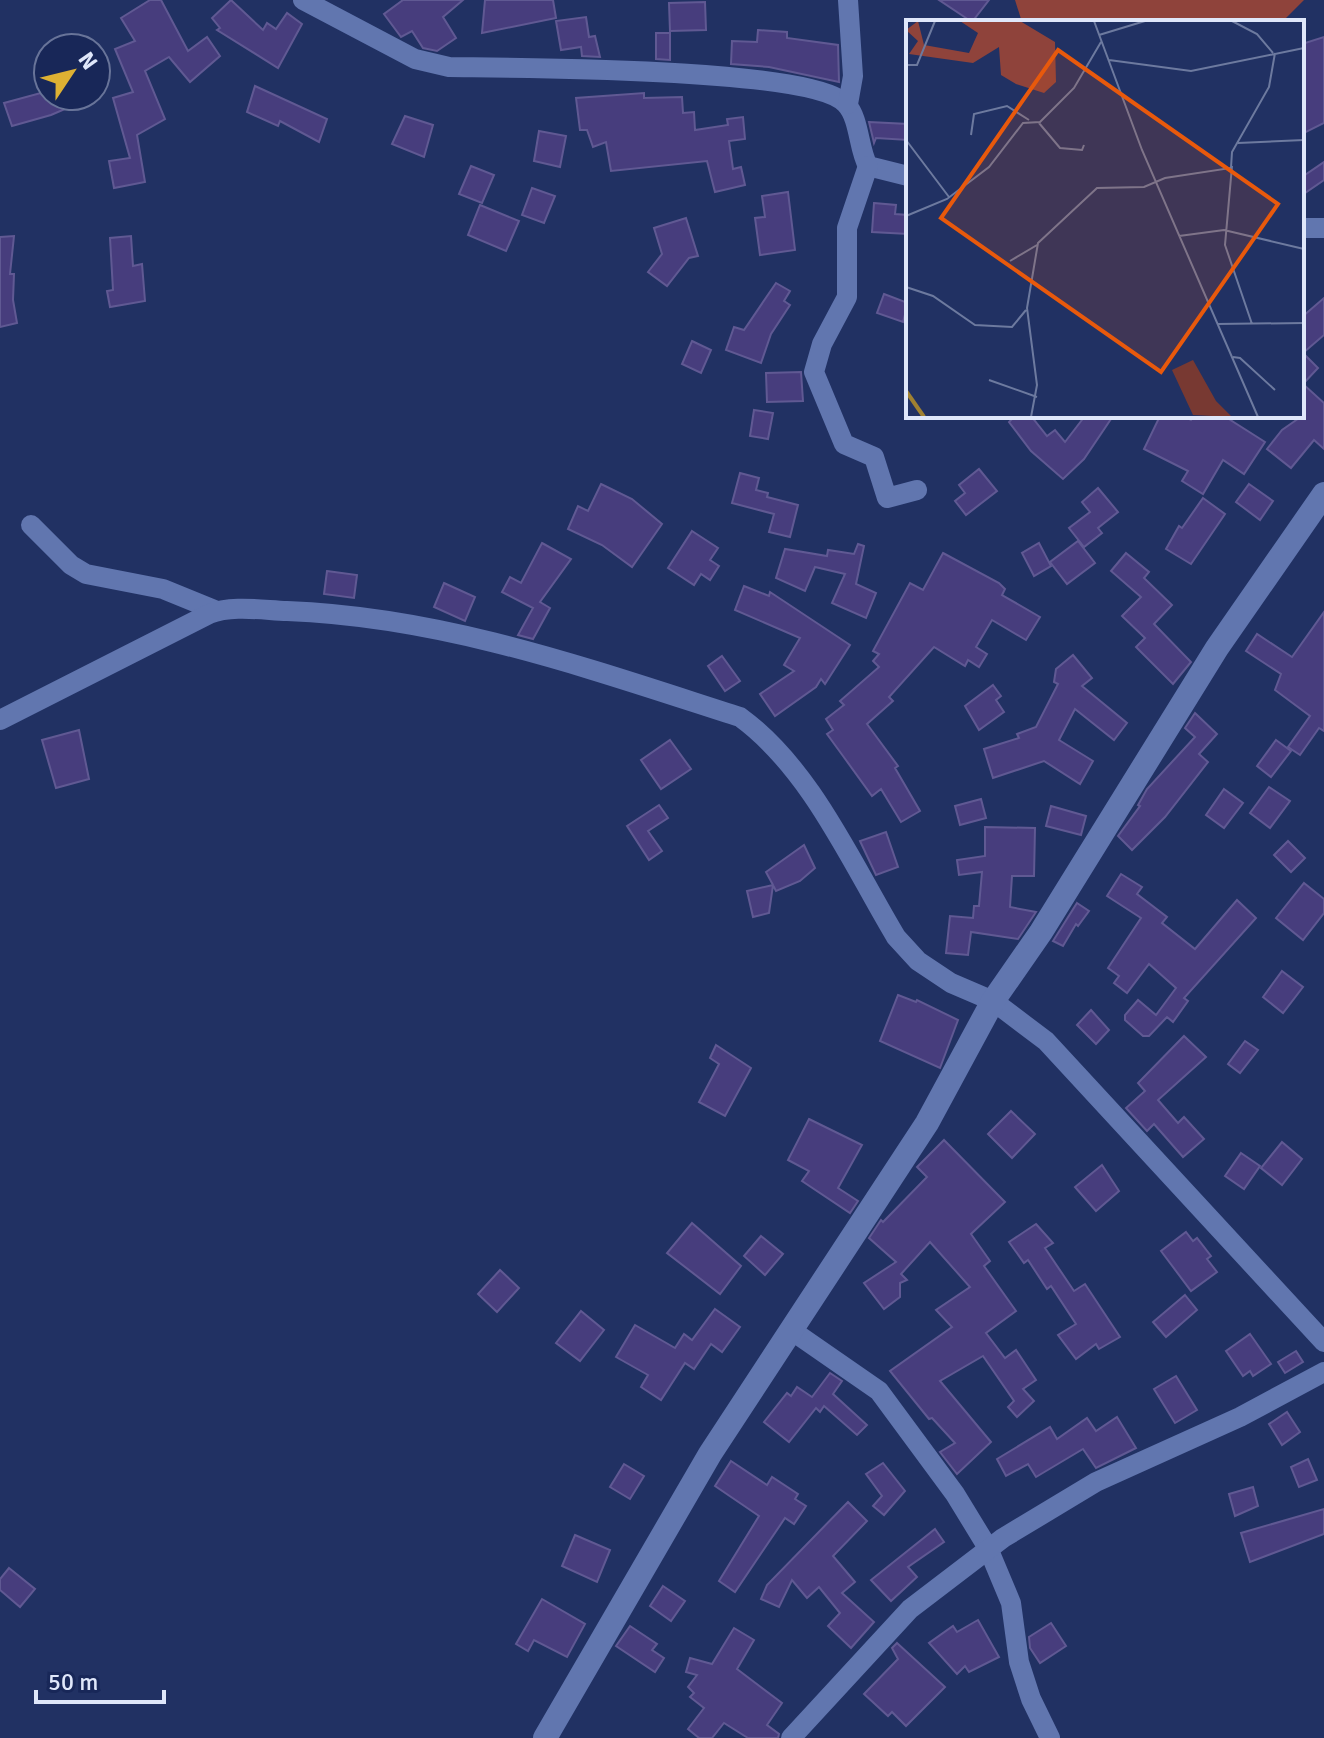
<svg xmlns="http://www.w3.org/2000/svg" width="1324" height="1738" font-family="Signika,sans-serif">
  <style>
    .forest { fill: #8f433b }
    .building { fill: #473d7d; stroke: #605993; stroke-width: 2 }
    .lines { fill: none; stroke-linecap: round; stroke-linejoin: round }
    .minor { stroke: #6176af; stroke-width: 20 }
    .tertiary { stroke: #6176af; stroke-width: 24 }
    .inset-river { fill: none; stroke: #a08131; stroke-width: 4 }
    .inset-road { fill: none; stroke: #6d7a9f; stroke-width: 2 }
    .view { fill: #e8590c; fill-opacity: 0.15; stroke: #e8590c; stroke-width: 4 }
    .inset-edge { fill: none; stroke: #dfe7fa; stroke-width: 4 }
  </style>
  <rect width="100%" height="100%" fill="#213163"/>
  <!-- forest -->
  <polygon class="forest" points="1015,0 1304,0 1282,22 1022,22"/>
  <!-- building -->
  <g class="building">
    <polygon points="150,0 161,0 188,51 207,37 220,56 190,82 169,57 145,71 165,119 137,135 145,182 114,188 109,161 130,158 113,98 133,92 115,49 135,41 121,18"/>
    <polygon points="231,0 263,30 267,23 276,29 287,13 302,24 278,68 217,30 220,28 212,18"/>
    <polygon points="403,0 463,0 443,17 456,38 437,51 423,48 412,31 401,37 384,14"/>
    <polygon points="485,0 553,0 556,18 482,33"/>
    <polygon points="939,0 989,0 972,22"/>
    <polygon points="705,2 706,30 670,31 669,3"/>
    <polygon points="586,17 589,37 595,36 600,57 582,56 581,47 561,50 556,21"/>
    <polygon points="758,30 787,32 787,38 838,45 839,82 769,67 731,64 732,41 757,42"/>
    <polygon points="656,33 670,33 670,60 656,59"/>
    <polygon points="1324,37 1324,123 1302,134 1302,44"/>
    <polygon points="255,86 327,119 319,142 280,121 278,126 247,112"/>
    <polygon points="48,91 48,96 95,96 51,115 12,126 4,103"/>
    <polygon points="644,93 644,98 682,97 683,113 694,112 695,130 728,125 727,119 743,117 745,139 729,141 733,169 741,167 745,185 715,192 707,161 611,171 606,142 593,147 587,130 580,130 576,98"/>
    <polygon points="405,116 433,125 424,157 392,144"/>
    <polygon points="869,122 908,124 908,140 876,138 874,143"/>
    <polygon points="539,131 566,136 560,167 534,161"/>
    <polygon points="1324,162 1324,180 1302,195 1302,177"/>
    <polygon points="471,166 494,175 482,203 459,194"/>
    <polygon points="532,188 555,196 544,223 522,215"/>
    <polygon points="788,192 795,250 760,255 755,218 765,217 762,196"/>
    <polygon points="874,203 896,205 895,214 908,215 908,234 872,232"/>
    <polygon points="480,205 519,221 506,251 468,235"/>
    <polygon points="686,218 698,256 689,258 667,286 648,272 662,254 654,228"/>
    <polygon points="14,236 10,274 14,274 13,300 17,323 0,327 0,237"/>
    <polygon points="131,236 133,266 142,264 145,301 110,307 107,291 113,290 110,238"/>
    <polygon points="776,283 790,291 784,301 790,305 771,334 761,363 726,350 734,327 744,330"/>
    <polygon points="884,294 908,303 903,322 877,313"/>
    <polygon points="1324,298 1324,335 1303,353 1318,368 1303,384 1324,403 1324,449 1314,440 1291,468 1267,449 1282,430 1302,416 1302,317"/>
    <polygon points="692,341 711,350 701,373 682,364"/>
    <polygon points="801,372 803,401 767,402 766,373"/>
    <polygon points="754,410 773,413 768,439 750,436"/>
    <polygon points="1015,416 1031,416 1047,436 1055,430 1065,442 1085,416 1113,416 1084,459 1063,479 1031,451 1009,422"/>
    <polygon points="1160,416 1183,416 1191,420 1194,416 1224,416 1265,442 1244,474 1223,460 1203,494 1182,481 1188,471 1144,449"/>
    <polygon points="979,469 997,491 966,515 955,501 965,493 959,485"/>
    <polygon points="740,473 759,478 756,490 768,493 767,497 798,505 790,537 769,532 774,514 732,503"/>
    <polygon points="601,484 632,499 662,524 632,567 602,545 568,529 578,506 588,511"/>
    <polygon points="1249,484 1273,501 1260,520 1236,502"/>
    <polygon points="1098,488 1118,512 1098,528 1102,533 1084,547 1069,528 1090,512 1082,502"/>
    <polygon points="1203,498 1225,514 1191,564 1166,549 1179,526 1182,528"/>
    <polygon points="692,531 718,548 710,560 719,566 710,580 701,574 694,585 668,568"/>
    <polygon points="1078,541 1095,563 1067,584 1050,562"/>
    <polygon points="542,543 571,559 540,602 550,608 533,639 518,635 533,608 502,592 510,577 521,583"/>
    <polygon points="1039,543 1051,566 1034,576 1022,553"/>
    <polygon points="858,544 864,546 856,584 876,593 866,618 832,603 845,574 815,567 805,591 776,578 785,549 827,556 828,550 854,554"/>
    <polygon points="943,553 999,583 1005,589 1002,595 1040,617 1026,640 992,620 976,647 987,654 979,667 968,660 965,666 934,647 889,697 893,701 867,724 898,766 895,768 920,811 901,822 881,789 872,796 843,756 827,734 833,730 826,719 844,705 840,701 879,667 873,661 879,654 873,651 910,583 923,590"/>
    <polygon points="1126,553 1149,572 1144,578 1172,605 1154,624 1191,662 1173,684 1136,647 1145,638 1122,616 1141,597 1111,571"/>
    <polygon points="327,571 357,575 354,598 324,594"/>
    <polygon points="444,583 475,597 465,621 434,607"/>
    <polygon points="744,586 769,596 770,592 850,645 825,684 821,679 816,687 775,716 760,694 794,671 784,665 800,638 735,610"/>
    <polygon points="1324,612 1324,731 1319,728 1300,755 1288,747 1310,716 1275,690 1281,674 1246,651 1257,634 1292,657"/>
    <polygon points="1073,655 1092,678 1082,686 1127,723 1114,740 1075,709 1059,740 1093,761 1080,784 1044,761 993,778 984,749 1019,738 1017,734 1036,727 1058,684 1054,682 1056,669"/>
    <polygon points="722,656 740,681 725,691 708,666"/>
    <polygon points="993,685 1001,696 996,700 1004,712 979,730 965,706"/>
    <polygon points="1195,713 1217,734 1199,754 1208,762 1165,817 1132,850 1118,836 1140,806 1138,805 1147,789 1195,737 1185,728"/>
    <polygon points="79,730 89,779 56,788 42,740"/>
    <polygon points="670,740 691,769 661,789 641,760"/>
    <polygon points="1276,740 1291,751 1271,777 1257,766"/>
    <polygon points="1269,787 1290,801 1270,828 1250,813"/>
    <polygon points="1224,789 1243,803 1224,828 1206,815"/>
    <polygon points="981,799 986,818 960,825 955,806"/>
    <polygon points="659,805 668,818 648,831 662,851 649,860 627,826"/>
    <polygon points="1051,806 1086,816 1081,835 1046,826"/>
    <polygon points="985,827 1035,828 1034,876 1012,876 1010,907 1036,912 1018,939 971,932 968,955 946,953 950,916 973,918 974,906 979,906 982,872 959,875 957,860 985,856"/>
    <polygon points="886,832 898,867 876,875 860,841"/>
    <polygon points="1288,841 1305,858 1291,872 1274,855"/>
    <polygon points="804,845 815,868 800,881 776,891 773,885 769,913 753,917 747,891 773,885 766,872"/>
    <polygon points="1121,874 1142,887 1137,894 1167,917 1162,923 1195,949 1237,900 1256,918 1184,998 1188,1001 1173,1022 1167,1017 1149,1036 1143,1036 1125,1020 1125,1015 1138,1000 1156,1015 1176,988 1149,964 1127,993 1114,983 1119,976 1108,968 1141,918 1107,896"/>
    <polygon points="1304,883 1324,899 1324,913 1303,940 1276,918"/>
    <polygon points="1077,903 1089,911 1078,926 1076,924 1063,946 1053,941"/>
    <polygon points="1282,971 1303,987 1283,1013 1263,997"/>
    <polygon points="898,995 916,1002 917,1000 958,1020 940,1068 880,1041"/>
    <polygon points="1091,1010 1109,1030 1096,1044 1077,1025"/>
    <polygon points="1184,1036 1206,1057 1158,1100 1178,1123 1184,1117 1204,1139 1183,1157 1154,1124 1147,1131 1126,1108 1145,1091 1138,1083"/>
    <polygon points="1245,1041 1258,1050 1240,1073 1228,1064"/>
    <polygon points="716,1045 751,1068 725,1116 699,1102 719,1064 710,1058"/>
    <polygon points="1011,1111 1035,1134 1012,1158 988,1134"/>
    <polygon points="809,1119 862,1145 838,1188 858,1201 850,1213 802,1181 809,1171 788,1160"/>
    <polygon points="944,1140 1005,1202 971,1234 990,1261 984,1266 1016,1311 986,1333 1005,1358 1016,1350 1036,1380 1023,1389 1034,1401 1017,1417 1008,1407 1014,1401 983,1356 940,1381 991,1442 957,1474 940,1452 955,1443 932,1418 929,1419 890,1371 952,1327 936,1310 970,1287 930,1242 901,1274 907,1280 900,1283 900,1297 884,1309 864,1283 896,1262 869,1238 881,1220 883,1222 927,1177 917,1167"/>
    <polygon points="1282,1142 1302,1159 1282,1185 1261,1168"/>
    <polygon points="1241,1153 1260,1166 1244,1189 1225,1176"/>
    <polygon points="1102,1165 1119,1191 1096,1211 1075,1187"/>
    <polygon points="692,1223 741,1266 720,1294 667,1253"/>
    <polygon points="1036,1224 1053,1243 1045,1248 1074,1291 1085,1284 1120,1337 1099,1349 1096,1344 1076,1359 1058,1335 1076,1324 1051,1286 1047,1289 1028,1260 1024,1263 1009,1242"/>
    <polygon points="1186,1232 1193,1241 1197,1238 1211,1256 1207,1259 1217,1272 1191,1291 1161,1251"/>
    <polygon points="761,1236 783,1254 765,1275 744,1256"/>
    <polygon points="500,1270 519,1288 497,1312 478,1294"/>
    <polygon points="1185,1295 1197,1310 1166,1337 1153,1322"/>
    <polygon points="715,1309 740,1327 722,1352 711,1344 694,1369 685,1363 661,1400 641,1387 648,1375 616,1357 635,1325 675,1348 684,1334 692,1340"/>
    <polygon points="581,1311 604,1330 580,1361 556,1343"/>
    <polygon points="1250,1334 1271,1364 1253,1376 1250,1371 1243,1376 1226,1351"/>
    <polygon points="1296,1351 1303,1362 1285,1373 1278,1362"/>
    <polygon points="830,1373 842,1381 833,1394 867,1425 857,1435 824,1406 820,1412 816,1408 789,1442 764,1422 787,1393 791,1396 797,1387 812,1397"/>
    <polygon points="1176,1376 1197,1410 1175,1423 1154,1389"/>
    <polygon points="1287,1412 1300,1432 1282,1445 1269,1424"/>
    <polygon points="1117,1417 1136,1448 1096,1468 1083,1449 1036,1477 1028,1464 1006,1476 997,1459 1050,1427 1057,1439 1087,1418 1096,1431"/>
    <polygon points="1308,1459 1317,1480 1299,1487 1291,1467"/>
    <polygon points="731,1461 767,1485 772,1477 798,1494 795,1499 806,1506 794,1524 785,1518 735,1592 719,1581 759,1516 715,1486"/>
    <polygon points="883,1463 905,1491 884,1515 873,1506 882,1496 866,1474"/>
    <polygon points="624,1464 644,1476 630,1499 610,1487"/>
    <polygon points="1253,1487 1258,1506 1235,1516 1229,1494"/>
    <polygon points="848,1502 867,1521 833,1556 855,1582 842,1593 874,1622 851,1648 828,1626 840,1613 819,1587 807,1598 792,1580 779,1607 761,1599 767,1585"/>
    <polygon points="1324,1509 1324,1534 1250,1562 1241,1533"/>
    <polygon points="935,1529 944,1542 908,1567 917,1577 891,1601 871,1580"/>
    <polygon points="575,1535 610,1550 597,1582 562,1566"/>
    <polygon points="9,1568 35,1589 20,1607 0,1590 0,1579"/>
    <polygon points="663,1586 685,1601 671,1621 650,1606"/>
    <polygon points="542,1599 585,1624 567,1657 534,1640 528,1651 516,1644"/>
    <polygon points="978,1620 999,1657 969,1672 965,1666 957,1674 929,1643 953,1626 957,1632"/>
    <polygon points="1051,1623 1066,1646 1040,1663 1030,1648 1029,1637"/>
    <polygon points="630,1626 657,1644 652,1650 664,1658 655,1672 616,1646"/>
    <polygon points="734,1628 754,1640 737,1669 782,1703 767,1725 779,1734 778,1738 748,1738 724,1723 712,1738 699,1738 688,1729 704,1708 690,1697 694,1693 688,1687 697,1675 686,1672 690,1658 712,1664"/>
    <polygon points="897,1643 945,1687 906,1726 892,1712 888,1716 864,1694 898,1659 892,1648"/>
  </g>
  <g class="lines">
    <!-- minor -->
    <g class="minor">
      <path d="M303 0 415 59 449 67C512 68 812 67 846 104 860 119 858 148 868 166L908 176"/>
      <polyline points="848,0 853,76 848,104"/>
      <polyline points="868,166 847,228 847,297 822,344 814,372 844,444 874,457 887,498 917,490"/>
      <polyline points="1302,228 1324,228"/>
      <polyline points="31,525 71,565 86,574 163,589 217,611"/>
      <path d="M0 720 209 614C232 605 261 610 287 611 445 617 590 669 740 717 811 769 851 862 896 937L918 961 951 983 993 1001 1046 1041 1324 1342"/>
      <polyline points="791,1330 879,1391 955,1494 988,1548 1011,1603 1019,1662 1031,1699 1050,1738"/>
      <polyline points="791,1738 910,1609 1003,1538 1096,1482 1240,1417 1324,1372"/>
    </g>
    <!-- tertiary -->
    <polyline class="tertiary" points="545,1738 710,1454 927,1123 993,1001 1041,932 1217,648 1324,494"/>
  </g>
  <!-- overview -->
  <g transform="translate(906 20)">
    <rect width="398" height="398" fill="#213163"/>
    <path d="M287 340 310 381 326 397 287 395 266 350Z" fill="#783932"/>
    <path d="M12 1 18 25 63 33 72 13 54 1H114L149 22 150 62 138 73 110 64 95 55 93 27 67 43 3 34 12 21 0 10Z" fill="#8f433b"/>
    <path class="inset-river" d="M0 371 18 397"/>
    <path class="inset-road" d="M188 1 236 130 352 397M326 1 351 14 367 33M193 15 239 1M203 40 285 51 398 28M0 45H11L29 1M133 103 154 128 176 130 178 125M65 115 68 94 101 86 123 100M0 120 43 177M332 123 398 120M326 146 319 225 346 304M0 196 41 179 83 147 117 103 134 102 168 68 195 22M273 216 318 210 398 229M104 241 131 225M0 267 27 276 69 305 106 307 120 290M311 304 398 303M327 337 334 338 369 370M83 360 131 377M125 397 131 365 121 288 132 223 191 168 238 167 259 158 325 148 326 132 363 67 369 33"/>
    <path class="view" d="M152 30 372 184 255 352 35 198Z"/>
    <rect width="398" height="398" class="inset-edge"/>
  </g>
  <!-- north arrow -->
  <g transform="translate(72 72) rotate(55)"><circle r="38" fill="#182758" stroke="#687499" stroke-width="2"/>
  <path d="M0-6L14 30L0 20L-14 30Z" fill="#deb133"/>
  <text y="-12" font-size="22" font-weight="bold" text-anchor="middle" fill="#dfe7fa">N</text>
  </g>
  <!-- scale -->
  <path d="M36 1690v12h128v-12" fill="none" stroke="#dfe7fa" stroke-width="4"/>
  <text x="48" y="1690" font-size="24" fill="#dfe7fa" stroke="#182758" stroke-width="6" paint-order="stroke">50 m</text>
</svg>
